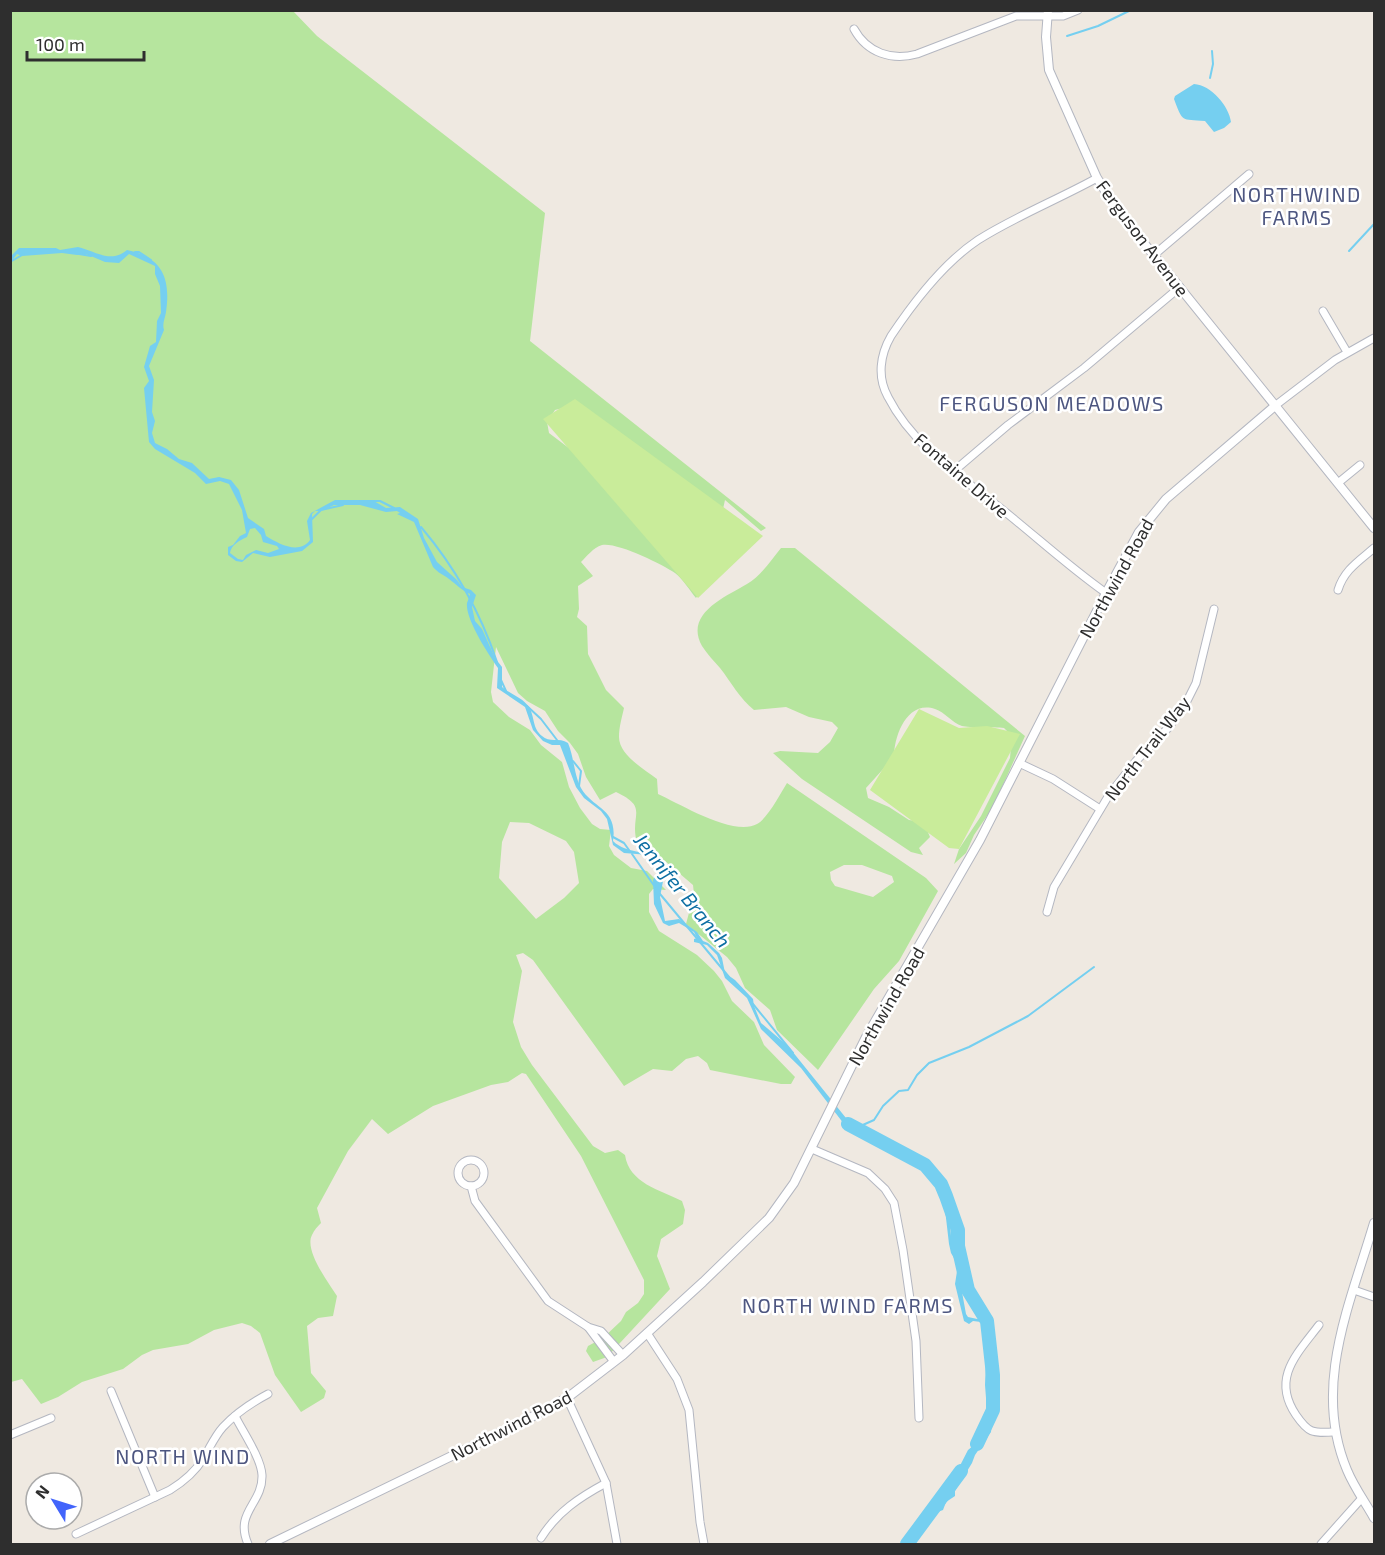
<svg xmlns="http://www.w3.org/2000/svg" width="1385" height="1555" font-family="'Exo 2',sans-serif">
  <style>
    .green { fill: #b6e59e; fill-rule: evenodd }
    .pitch { fill: #c9ec9a }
    .water { fill: #75cff0; fill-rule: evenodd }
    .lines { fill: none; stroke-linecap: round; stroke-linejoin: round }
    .stream { stroke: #75cff0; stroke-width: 2 }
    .river { stroke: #75cff0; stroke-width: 14 }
    .minor-casing { stroke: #b4b7c1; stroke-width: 9 }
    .tertiary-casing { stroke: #b4b7c1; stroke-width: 10 }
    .minor { stroke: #fff; stroke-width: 7 }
    .tertiary { stroke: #fff; stroke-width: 8 }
    .labels { text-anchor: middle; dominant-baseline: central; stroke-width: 5; stroke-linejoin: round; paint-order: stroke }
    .street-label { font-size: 18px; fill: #2e2e2e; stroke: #fff }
    .neighbourhood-label { font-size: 20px; letter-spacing: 1.5px; fill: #4d5680; stroke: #fff }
    .water-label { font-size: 20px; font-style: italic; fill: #0d6fa3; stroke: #fff }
  </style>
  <rect width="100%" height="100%" fill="#efe9e1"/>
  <!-- green -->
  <g class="green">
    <path d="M11 11H293L317 36 545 213 530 341 766 528 761 531 725 500 721 518 567 407 555 410 547 422 549 433 615 483 710 578 696 598C690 591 683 579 675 573 662 564 617 542 602 545 593 548 587 556 581 562L593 576 578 586 579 609 577 617 587 626 588 654 606 690 624 708C622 717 619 727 619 737 619 755 644 769 657 779L658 794C680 804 734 837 757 824 768 818 780 794 787 783L926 878 938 891 899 961 874 989 818 1070 777 1030 770 1010 745 988 736 968 727 957 686 924 694 894 693 885 665 861 637 843C629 814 650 808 616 792L600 800 586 777 578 754 570 743 558 731 545 711 527 701 518 693 496 647 491 692 493 702 509 717 530 730 541 745 562 762 569 787 580 808 592 824 600 829 611 830 609 846 614 855 631 868 647 871 666 890 653 889 649 894V912L659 931 697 955 714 971 722 981 732 1001 754 1022 764 1045 795 1077 791 1084H781L710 1070 707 1063 698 1056 686 1059 672 1071 653 1069 624 1086 533 960 523 953 516 955 522 971 513 1022 521 1047 532 1065 593 1146 605 1153 618 1150 625 1155C629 1183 660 1190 682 1201L685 1210 683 1224 661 1239 657 1256 670 1289 607 1357 593 1362 586 1351 588 1346 603 1338 621 1321 626 1312 638 1303 644 1294V1280L581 1156 526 1074 522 1073 508 1082 491 1085 433 1106 388 1134 372 1119 348 1151 317 1208 321 1223C318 1226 314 1230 312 1235 304 1250 328 1282 337 1296L333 1316 318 1318 307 1326 311 1373 326 1391 324 1398 301 1412 275 1375 260 1333 251 1326 242 1323 214 1330 188 1344 153 1350 142 1355 123 1369 82 1382 58 1397 41 1404 22 1379 11 1382ZM510 822 529 823 566 841 574 852 579 883 564 898 536 919 499 878 502 842ZM844 865H862L892 876 894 882 873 897 835 886 831 880 830 872Z"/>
    <path d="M781 548H795L1025 736 993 807 974 835 966 853 954 864 959 849 981 816 1010 758 1012 736 1004 728C994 727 969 728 962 726 952 723 945 712 935 709 907 700 894 736 894 757L866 788 868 798 889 807 909 820 916 821 927 830 930 837 919 848 923 855 911 852 802 779 773 753 780 751 818 753 830 742 838 728 832 722 809 717 786 707 754 710C740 699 731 682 720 668 714 661 707 654 702 646 684 614 725 597 747 584 761 576 771 560 781 548Z"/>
  </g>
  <!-- pitch -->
  <g class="pitch">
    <polygon points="575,399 763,536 698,598 543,419"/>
    <polygon points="919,709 959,728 987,726 1020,734 959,849 949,848 870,790"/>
  </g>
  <!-- water -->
  <g class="water">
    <path d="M1194 84C1211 85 1229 106 1231 122L1224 128 1214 132 1205 121C1181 119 1183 123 1174 99L1175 96Z"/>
    <path d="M78 247C95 251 111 264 127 250 162 257 171 278 166 312 165 319 162 323 164 330L149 366 154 380 152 412 155 421 152 433 155 443 167 449 179 459 192 463 209 479 219 477 231 480 239 490 248 518 264 529 266 536C279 544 299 555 310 540L307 521 311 513 335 500H372L386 508 400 507 418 519 424 538 437 562 457 580 462 587 471 590 476 595 472 607 475 621 482 629 495 658 502 667V687C510 694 523 698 529 707 535 717 532 728 542 736 549 743 559 737 568 743 574 757 574 775 581 788 593 809 618 808 613 841 627 855 648 848 662 863L661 872 664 876 660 897 665 921 679 919 697 932 703 941 708 943 719 953 722 958 725 973 735 980 753 999 754 1006 761 1023 788 1046 850 1123 892 1150 908 1152 924 1160 933 1169 945 1191 949 1206 951 1236 963 1267 962 1292 966 1314 968 1317 982 1320 992 1337 988 1367V1390L993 1406 991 1432 975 1455 972 1463 955 1491V1496L946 1502 943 1510 935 1513 915 1544H906L945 1495 968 1450 974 1445 988 1424 985 1385 987 1330 981 1322 973 1321 969 1324 964 1321 955 1284 958 1265 951 1253 949 1244 943 1192 933 1184 922 1161 908 1156 892 1153 844 1124 801 1068 761 1029 747 998 725 978 717 955 707 945 694 942V939L697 938 694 932 679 923 669 926 663 923 654 904 653 880 659 870 660 866 649 855 624 853 613 845 607 819 601 811 584 798 576 787 560 745H552L543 741 533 730 525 707 497 688 498 668C489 655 465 619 467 603 468 600 469 598 470 594 461 590 457 585 449 579 444 575 438 573 433 567L414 522 397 514 400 513 397 511 386 512 360 505H334L321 511H315L312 514 313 542 302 551 270 557 253 553 242 562 236 561 228 555V547L233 545 240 536 246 533 242 510 229 484 220 481 206 484 195 473 155 449 149 442 144 388 149 381 144 367 150 346 156 342 157 321 161 313 160 286 155 274V266L129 254 119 263 105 262 86 254 77 255 62 253 22 256 17 254 11 262V256L19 248H56L60 250ZM255 528 261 535 263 542 277 546 279 549 268 553 256 550 246 555 243 560 238 559 230 553C231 545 240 540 247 537L250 529Z"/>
  </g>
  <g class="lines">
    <!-- stream -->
    <g class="stream">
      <polyline points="1067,36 1098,26 1131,10"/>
      <polyline points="1210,78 1213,64 1212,51"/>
      <polyline points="1349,251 1374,224"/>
      <polyline points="135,252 139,252 151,260"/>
      <polyline points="79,254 91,256"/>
      <polyline points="10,262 24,254"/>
      <polyline points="360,501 380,501 394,508"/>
      <polyline points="311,520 321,510 343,505"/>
      <path d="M421 527C454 566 481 614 497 662"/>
      <polyline points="501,680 506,691"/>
      <polyline points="527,706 541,719 557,740"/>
      <polyline points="573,761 581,771 579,786"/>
      <polyline points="613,837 624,843 629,850"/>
      <polyline points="632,854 655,887"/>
      <polyline points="660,894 729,977"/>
      <polyline points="753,1004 793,1053"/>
      <polyline points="856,1128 874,1120 883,1106 899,1091 908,1090 917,1075 929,1063 969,1047 1028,1016 1094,967"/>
    </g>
    <!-- river -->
    <g class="river">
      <polyline points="848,1124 925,1165 941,1184 946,1196 958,1230 958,1246 968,1290 987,1321 993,1375 993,1410 977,1444"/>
      <polyline points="907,1544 961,1471"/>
    </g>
    <!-- minor casing -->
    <g class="minor-casing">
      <g id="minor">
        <path d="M854 29C867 53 892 61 917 54L1016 16H1063L1078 10"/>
        <path d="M1097 178C1059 199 1014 217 978 240 945 262 913 303 891 336 880 355 877 377 888 397 914 448 966 480 1009 515 1041 541 1072 569 1106 593"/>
        <polyline points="1154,255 1249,174"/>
        <polyline points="1323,311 1347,352"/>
        <polyline points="1276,405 1335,360 1374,338"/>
        <polyline points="954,471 1008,425 1084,368 1180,287"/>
        <polyline points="1338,483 1360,465"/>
        <path d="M1338 590C1344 570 1359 561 1374 548"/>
        <polyline points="1019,763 1053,779 1100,809"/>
        <polyline points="1047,912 1054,887 1109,795 1136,761 1168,728 1185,705 1196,683 1214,609"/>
        <polyline points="812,1149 868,1173 885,1189 894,1203 903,1250 916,1341 919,1418"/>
        <circle cx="471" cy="1173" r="13"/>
        <polyline points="471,1186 475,1201 548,1301 588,1327 601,1331 623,1355"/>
        <polyline points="1354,1290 1374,1297"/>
        <path d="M1319 1325C1297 1354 1271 1378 1296 1415 1309 1434 1313 1433 1335 1432"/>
        <polyline points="588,1327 614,1362"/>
        <polyline points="647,1333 677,1379 689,1410 700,1522 704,1544"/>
        <polyline points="111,1391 155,1497"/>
        <polyline points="567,1398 606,1483 617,1544"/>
        <path d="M235 1416C243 1432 261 1458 262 1475 263 1504 234 1512 248 1544"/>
        <polyline points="10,1435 51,1418"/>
        <path d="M76 1534 170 1490C183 1482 195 1472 203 1459 210 1448 214 1437 223 1427 236 1413 251 1403 268 1394"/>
        <path d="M541 1538C557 1512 580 1497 606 1483"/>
        <polyline points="1321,1544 1362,1498"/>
      </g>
    </g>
    <!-- tertiary casing -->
    <g class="tertiary-casing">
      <g id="tertiary">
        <polyline points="1048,10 1046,37 1049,70 1097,178 1118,211 1374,528"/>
        <path d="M1374 1223C1350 1304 1312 1387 1347 1470 1354 1487 1365 1502 1374 1518"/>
        <polyline points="270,1544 524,1421 567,1398 623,1355 703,1282 769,1218 794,1183 866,1037 980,840 1106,593 1139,532 1166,499 1276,405"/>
      </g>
    </g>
    <!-- minor -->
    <use href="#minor" class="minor"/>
    <!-- tertiary -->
    <use href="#tertiary" class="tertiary"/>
  </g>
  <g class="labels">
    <!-- street labels -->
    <g class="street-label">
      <text transform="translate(1143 238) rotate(53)">Ferguson Avenue</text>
      <text transform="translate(962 475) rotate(41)">Fontaine Drive</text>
      <text transform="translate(1116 578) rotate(-61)">Northwind Road</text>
      <text transform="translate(1147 748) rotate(-52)">North Trail Way</text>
      <text transform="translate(886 1006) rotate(-60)">Northwind Road</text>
      <text transform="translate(511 1425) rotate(-27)">Northwind Road</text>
    </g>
    <!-- neighbourhood labels -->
    <g class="neighbourhood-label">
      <text x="1297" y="194">NORTHWIND<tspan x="1297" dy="23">FARMS</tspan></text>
      <text x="1052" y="403">FERGUSON MEADOWS</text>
      <text x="848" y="1305">NORTH WIND FARMS</text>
      <text x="183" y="1456">NORTH WIND</text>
    </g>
    <!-- water labels -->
    <g class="water-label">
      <text transform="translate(683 890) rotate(51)">Jennifer Branch</text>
    </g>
  </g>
  <!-- border -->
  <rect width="1385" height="1555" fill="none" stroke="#2e2e2e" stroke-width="24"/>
  <!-- north arrow -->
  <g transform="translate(54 1501) rotate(308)"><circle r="28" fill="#ffffff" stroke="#ababab" stroke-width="1.5"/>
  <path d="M0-4.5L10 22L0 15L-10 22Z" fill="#4264fb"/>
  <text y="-9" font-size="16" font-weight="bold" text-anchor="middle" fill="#2e2e2e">N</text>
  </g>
  <!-- scale -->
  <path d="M27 51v9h117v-9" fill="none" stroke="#2e2e2e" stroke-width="3"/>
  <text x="36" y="51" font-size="18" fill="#2e2e2e" stroke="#ffffff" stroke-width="4.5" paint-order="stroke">100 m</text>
</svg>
